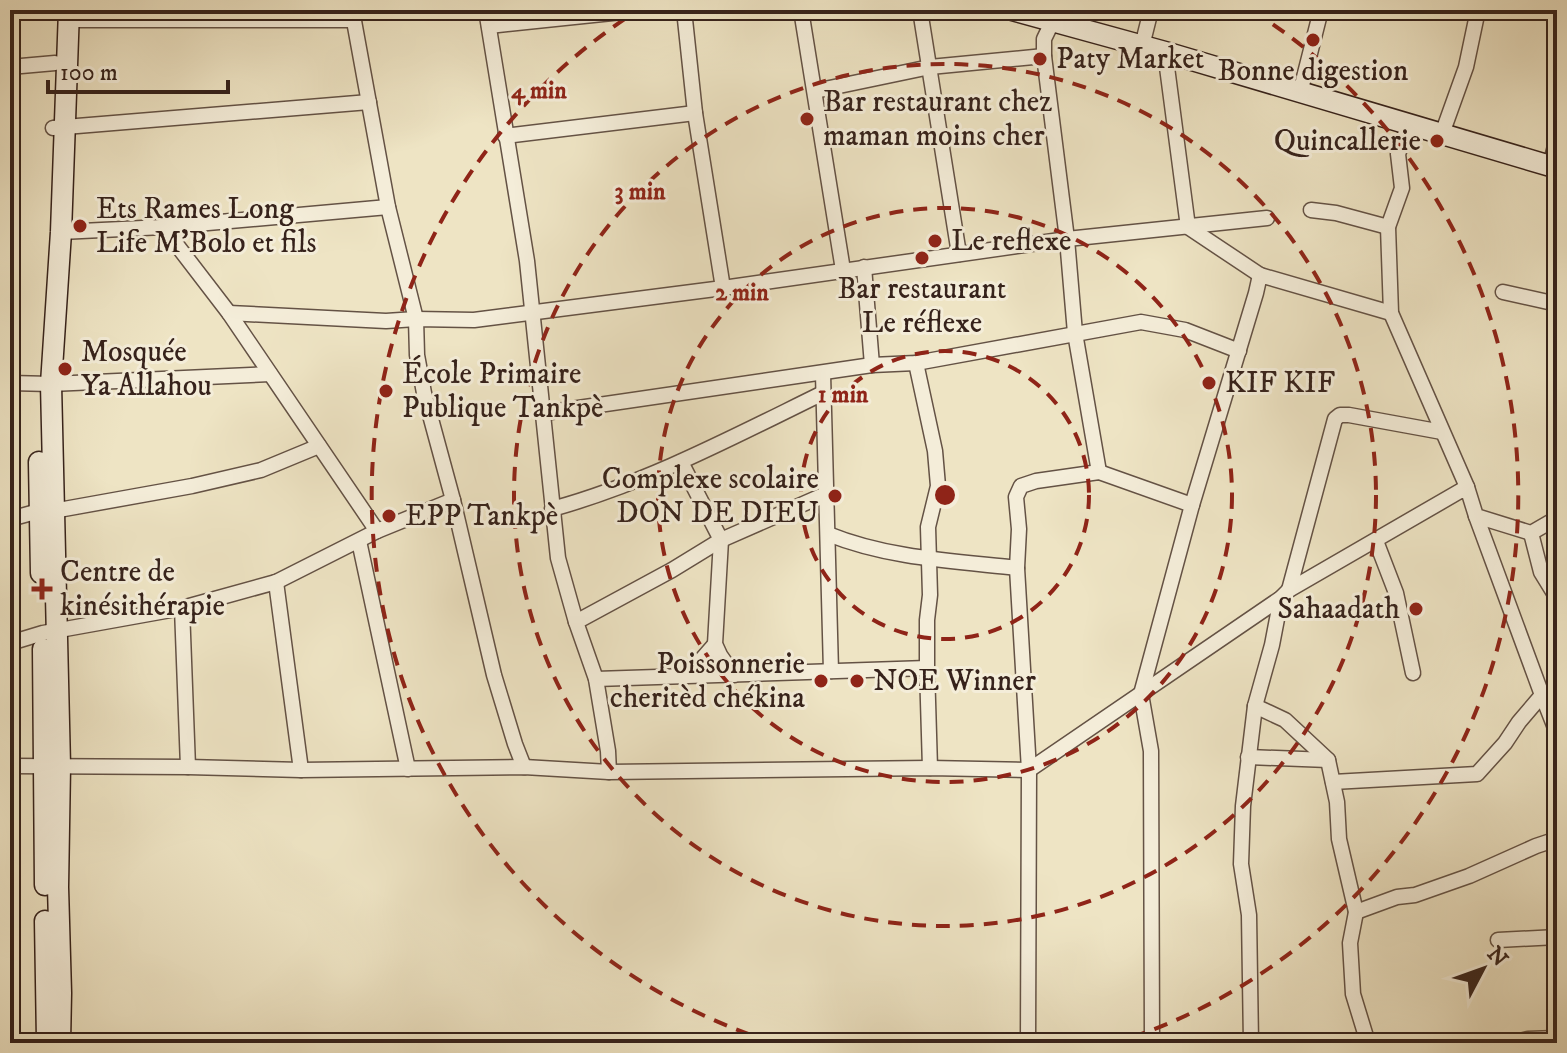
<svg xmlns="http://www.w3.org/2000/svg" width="1567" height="1053" font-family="'IM FELL DW Pica',serif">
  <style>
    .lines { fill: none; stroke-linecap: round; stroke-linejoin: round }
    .street-casing { stroke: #645245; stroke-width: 17 }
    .secondary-casing { stroke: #36221b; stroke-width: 23 }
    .street { stroke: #f4edd9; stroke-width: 14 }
    .secondary { stroke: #f4edd9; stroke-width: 20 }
    .ring { fill: none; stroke: #8f2418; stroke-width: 4; stroke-dasharray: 14 10 }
    .poi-dot { fill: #8f2418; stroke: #f4edd9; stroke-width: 3 }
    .labels { text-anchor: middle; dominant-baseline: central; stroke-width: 6; stroke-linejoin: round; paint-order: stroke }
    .poi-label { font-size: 30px; fill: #36221b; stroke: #f4edd9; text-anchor: start }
    .centre { fill: #8f2418; stroke: #f4edd9; stroke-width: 4 }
    .ring-label { font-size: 24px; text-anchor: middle; font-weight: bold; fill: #8f2418; stroke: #f4edd9; stroke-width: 6; stroke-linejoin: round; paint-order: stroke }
  </style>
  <rect width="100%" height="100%" fill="#eee4c4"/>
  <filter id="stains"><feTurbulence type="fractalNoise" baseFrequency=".0025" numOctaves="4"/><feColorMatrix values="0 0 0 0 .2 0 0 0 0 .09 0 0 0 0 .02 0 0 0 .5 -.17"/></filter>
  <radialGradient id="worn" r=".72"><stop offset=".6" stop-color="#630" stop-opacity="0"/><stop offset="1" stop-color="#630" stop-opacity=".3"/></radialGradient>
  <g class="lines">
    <!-- street casing -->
    <g class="street-casing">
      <g id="street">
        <polyline points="352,10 388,207 416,319 417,355 424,393 453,500 494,675 515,744 524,767"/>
        <polyline points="486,10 527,261 558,558 576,622"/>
        <polyline points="684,10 695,113 723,288"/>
        <polyline points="801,10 843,270"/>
        <polyline points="920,10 959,254"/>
        <polyline points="1058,10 1044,39 1044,56 1067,239 1075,333 1099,472"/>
        <polyline points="69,20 354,20"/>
        <polyline points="489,26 641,10"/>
        <polyline points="1142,46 1151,10"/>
        <polyline points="1165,52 1188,227 1260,275"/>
        <polyline points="10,67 55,63"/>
        <polyline points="815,91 930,67 1044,56"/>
        <polyline points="1300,93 1321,10"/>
        <polyline points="1409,124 1398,154 1402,188 1388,227 1391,313 1467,487"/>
        <polyline points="53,128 369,102"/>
        <polyline points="1442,134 1466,67 1478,10"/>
        <polyline points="505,136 695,113"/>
        <polyline points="1550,166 1557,138"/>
        <polyline points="1311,210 1336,213 1388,227"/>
        <polyline points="163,227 229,313 377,531"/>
        <polyline points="61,232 163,227 388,207"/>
        <polyline points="864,267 872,365"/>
        <polyline points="1503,292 1557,304"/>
        <polyline points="229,313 386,321 416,319 474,320 723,288 1067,239 1267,218"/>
        <polyline points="916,363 935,451 938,486 928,527 930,595 927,620 927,668 930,768"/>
        <polyline points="823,374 831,671"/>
        <polyline points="10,383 51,384 270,374"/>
        <polyline points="544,413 872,365 916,363 1141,322 1185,330 1239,351"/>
        <polyline points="681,462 721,540 715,644 720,655 734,675"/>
        <path d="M552 509C647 483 735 436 823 393"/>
        <polyline points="10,519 39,511 53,511 192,486 261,470 319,446"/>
        <polyline points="1531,533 1541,572 1557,598"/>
        <path d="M828 534C887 558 953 561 1017 568"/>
        <polyline points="359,541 408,769"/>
        <polyline points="1376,541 1396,593 1413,673"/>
        <polyline points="276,582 301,770"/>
        <polyline points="1289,590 1335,419 1340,415 1349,415 1442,432"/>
        <polyline points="182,608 188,767"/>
        <polyline points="10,643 43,633 182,608 276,582 377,531 453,500"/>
        <polyline points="688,675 715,644"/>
        <polyline points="596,679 927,668"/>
        <polyline points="1542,695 1557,733"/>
        <polyline points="1255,706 1285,720 1328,760 1337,802 1339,839 1356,912 1350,943 1353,994 1368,1043"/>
        <polyline points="1248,757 1328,760"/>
        <polyline points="10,766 188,767 301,770 524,767 609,772 930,768 1029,770 1281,598 1289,590 1467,487 1476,516 1531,533 1557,518"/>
        <polyline points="609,772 608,751 596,679 576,622 672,570 721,540 826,494"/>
        <polyline points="1333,782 1477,774 1505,743 1519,722 1542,695 1476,516"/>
        <polyline points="1356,912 1397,897 1415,895 1469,876 1536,846 1557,839"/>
        <polyline points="1498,940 1557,937"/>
        <polyline points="1028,1043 1029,770 1017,568 1019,529 1016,497 1021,486 1036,481 1099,472 1192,505"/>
        <polyline points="1152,1043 1151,751 1141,694 1192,505 1256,293 1260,275 1391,313"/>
        <polyline points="1251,1043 1249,915 1241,864 1243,806 1255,706 1272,645 1281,598"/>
        <polyline points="1379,1043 1458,1041 1467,1043"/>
        <polyline points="1512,1043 1528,1039 1557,1038"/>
      </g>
    </g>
    <!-- secondary casing -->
    <g class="secondary-casing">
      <g id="secondary">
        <polyline points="1012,10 1165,52 1557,168"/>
        <polyline points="39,462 41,573"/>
        <polyline points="43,649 45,885"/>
        <polyline points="45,921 47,1041"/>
        <polyline points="60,1043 61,993 58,887 60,766 51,384 61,232 69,10"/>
      </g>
    </g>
    <!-- street -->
    <use href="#street" class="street"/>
    <!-- secondary -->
    <use href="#secondary" class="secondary"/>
  </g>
  <!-- distance rings -->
  <g class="ring">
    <circle cx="945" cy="495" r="144"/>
    <circle cx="945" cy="495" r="287"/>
    <circle cx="945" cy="495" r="431"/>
    <path d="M772 1042A574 574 0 0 1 637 11M1253 11A574 574 0 0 1 1118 1042"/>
  </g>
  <!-- markers -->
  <g class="poi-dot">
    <circle cx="1313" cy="40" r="8"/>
    <circle cx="1040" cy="59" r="8"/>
    <circle cx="807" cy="119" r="8"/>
    <circle cx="1437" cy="141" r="8"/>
    <circle cx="80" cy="226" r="8"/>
    <circle cx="935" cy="241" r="8"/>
    <circle cx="922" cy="258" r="8"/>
    <circle cx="65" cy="369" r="8"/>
    <circle cx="1209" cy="383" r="8"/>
    <circle cx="386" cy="391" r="8"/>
    <circle cx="835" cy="496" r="8"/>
    <circle cx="389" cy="516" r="8"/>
    <path d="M38 577h8v8h8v8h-8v8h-8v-8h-8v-8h8z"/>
    <circle cx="1416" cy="609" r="8"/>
    <circle cx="821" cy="681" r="8"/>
    <circle cx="857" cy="681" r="8"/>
  </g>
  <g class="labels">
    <!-- poi labels -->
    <g class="poi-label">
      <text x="1056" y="59">Paty Market</text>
      <text x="1313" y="71" text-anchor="middle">Bonne digestion</text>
      <text x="823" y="102">Bar restaurant chez<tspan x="823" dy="34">maman moins cher</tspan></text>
      <text x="1421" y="141" text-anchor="end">Quincallerie</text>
      <text x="96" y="209">Ets Rames Long<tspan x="96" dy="34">Life M'Bolo et fils</tspan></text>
      <text x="951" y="241">Le reflexe</text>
      <text x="922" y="289" text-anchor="middle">Bar restaurant<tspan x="922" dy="34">Le réflexe</tspan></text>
      <text x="81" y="352">Mosquée<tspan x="81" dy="34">Ya Allahou</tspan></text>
      <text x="402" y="374">École Primaire<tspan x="402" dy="34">Publique Tankpè</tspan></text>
      <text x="1225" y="383">KIF KIF</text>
      <text x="819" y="479" text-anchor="end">Complexe scolaire<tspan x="819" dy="34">DON DE DIEU</tspan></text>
      <text x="405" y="516">EPP Tankpè</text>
      <text x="60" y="572">Centre de<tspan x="60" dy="34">kinésithérapie</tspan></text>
      <text x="1400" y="609" text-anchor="end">Sahaadath</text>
      <text x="805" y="664" text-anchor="end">Poissonnerie<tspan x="805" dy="34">cheritèd chékina</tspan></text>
      <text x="873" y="681">NOE Winner</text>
    </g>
  </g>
  <circle cx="945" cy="495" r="12" class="centre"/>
  <g class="ring-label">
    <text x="539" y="98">4 min</text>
    <text x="640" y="199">3 min</text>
    <text x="742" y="300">2 min</text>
    <text x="843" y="402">1 min</text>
  </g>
  <!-- margin -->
  <rect width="1567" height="1053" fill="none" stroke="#eee4c4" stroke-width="40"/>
  <rect x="12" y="12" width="1543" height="1029" fill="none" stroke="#36221b" stroke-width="4"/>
  <rect x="20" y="20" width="1527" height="1013" fill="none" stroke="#36221b" stroke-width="2"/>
  <!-- north arrow -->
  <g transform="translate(1483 969) rotate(49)" stroke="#f4edd9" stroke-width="6" paint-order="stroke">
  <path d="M0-6L14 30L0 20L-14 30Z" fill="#36221b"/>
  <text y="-12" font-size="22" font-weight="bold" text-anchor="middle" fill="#36221b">N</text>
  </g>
  <!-- scale -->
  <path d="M48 80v12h180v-12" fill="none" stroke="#36221b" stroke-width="4"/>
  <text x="60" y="80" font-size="24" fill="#36221b" stroke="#f4edd9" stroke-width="6" paint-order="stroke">100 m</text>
  <rect width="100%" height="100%" filter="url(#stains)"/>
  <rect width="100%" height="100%" fill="url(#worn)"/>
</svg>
